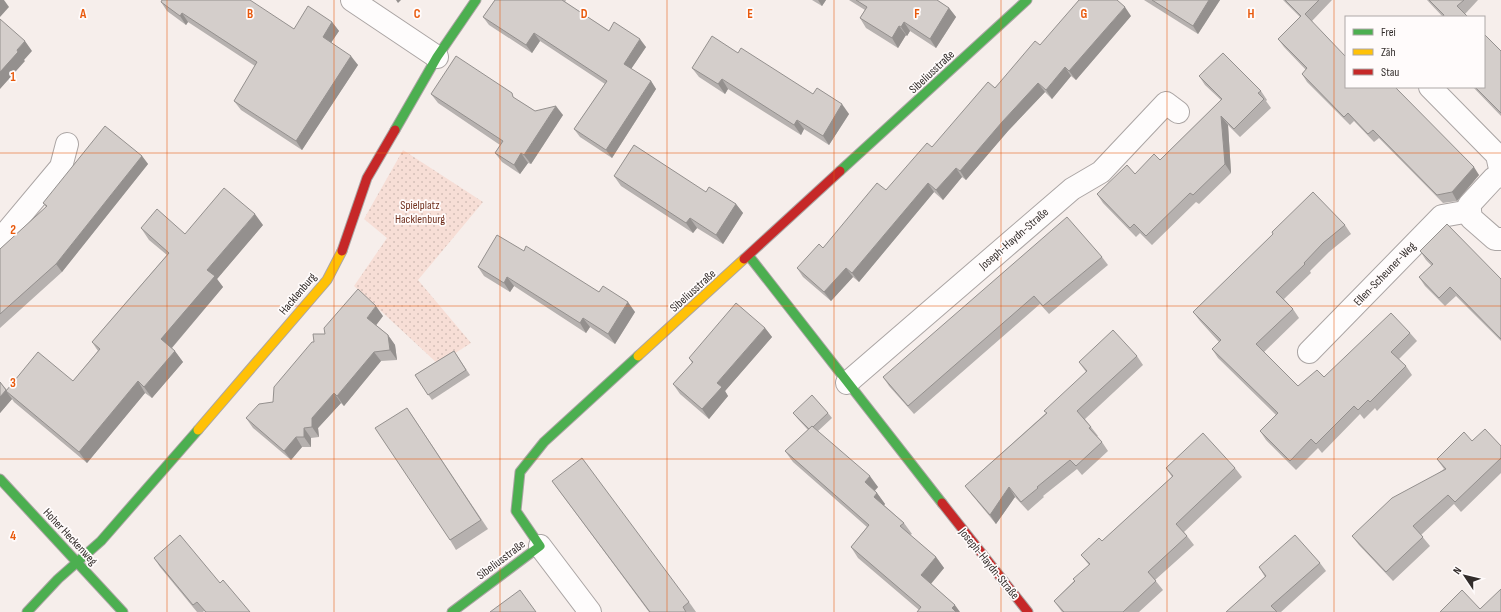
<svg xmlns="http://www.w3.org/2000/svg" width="1501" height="612" font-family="'Sofia Sans Condensed',sans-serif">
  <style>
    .park { fill: url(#park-dots) }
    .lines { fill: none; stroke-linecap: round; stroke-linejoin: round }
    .street-casing { stroke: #aba5a4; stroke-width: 24 }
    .fast-casing { stroke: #aba5a4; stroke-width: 11 }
    .slow-casing { stroke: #aba5a4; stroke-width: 11 }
    .jam-casing { stroke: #aba5a4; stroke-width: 11 }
    .street { stroke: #fefcfc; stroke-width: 22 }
    .fast { stroke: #4caf50; stroke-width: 9 }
    .slow { stroke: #ffc107; stroke-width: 9 }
    .jam { stroke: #c62828; stroke-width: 9 }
    .wall { fill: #b6b1af }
    .shaded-wall { fill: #94908e }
    .building { fill: #d4cecb; stroke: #94908e }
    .grid { fill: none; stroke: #e8590c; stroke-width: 1; stroke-opacity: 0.55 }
    .labels { text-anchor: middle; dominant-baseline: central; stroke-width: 3.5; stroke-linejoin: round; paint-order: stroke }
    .street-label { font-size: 12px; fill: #322c2a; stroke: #fffbfb }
    .park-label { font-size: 12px; fill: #713220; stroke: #fffbfb }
    .grid-label { font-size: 13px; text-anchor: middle; font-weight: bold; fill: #e8590c; stroke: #fffbfb; stroke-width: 3.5; stroke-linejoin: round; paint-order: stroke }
  </style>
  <defs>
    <pattern id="park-dots" width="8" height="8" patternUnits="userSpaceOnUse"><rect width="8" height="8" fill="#f7ded6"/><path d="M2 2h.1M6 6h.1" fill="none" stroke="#d4bfb8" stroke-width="1.8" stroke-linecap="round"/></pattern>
  </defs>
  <rect width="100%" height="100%" fill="#f6eeeb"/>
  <!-- park -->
  <polygon class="park" points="403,150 483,202 418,280 471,343 438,364 354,286 387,238 364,219"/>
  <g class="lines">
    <!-- street casing -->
    <g class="street-casing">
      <g id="street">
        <polyline points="352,0 437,57"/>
        <polyline points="1430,87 1497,155 1501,173"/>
        <polyline points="1470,211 1469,205 1494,178 1501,176"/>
        <polyline points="0,240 61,167 67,144"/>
        <polyline points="1309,352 1442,216 1470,211 1471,218 1495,239 1501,239"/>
        <polyline points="847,383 1072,189 1101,172 1166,103 1178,112"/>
        <polyline points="540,546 590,612"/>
      </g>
    </g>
    <!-- fast casing -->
    <g class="fast-casing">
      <g id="fast">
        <polyline points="395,130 437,57 476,0"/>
        <polyline points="840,171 1027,0"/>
        <polyline points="749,256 942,503"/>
        <polyline points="0,479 123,612"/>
        <polyline points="27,612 58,579 101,541 198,430"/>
        <polyline points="452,612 540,546 516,511 520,472 544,442 638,356"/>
      </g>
    </g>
    <!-- slow casing -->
    <g class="slow-casing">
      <g id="slow">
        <polyline points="638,356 744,259"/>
        <polyline points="198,430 327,280 342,251"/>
      </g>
    </g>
    <!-- jam casing -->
    <g class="jam-casing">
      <g id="jam">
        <polyline points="342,251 367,178 395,130"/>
        <polyline points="744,259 840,171"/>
        <polyline points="942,503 1028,612"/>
      </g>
    </g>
    <!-- street -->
    <use href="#street" class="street"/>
    <!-- fast -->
    <use href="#fast" class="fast"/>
    <!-- slow -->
    <use href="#slow" class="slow"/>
    <!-- jam -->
    <use href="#jam" class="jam"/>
  </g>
  <!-- wall -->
  <g class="wall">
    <polygon points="495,0 566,0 565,2 609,31 646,47 631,69 651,81 656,89 612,158 580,137 574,129 605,84 540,41 532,53 489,25 483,17"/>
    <polygon points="812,0 826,0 822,6"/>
    <polygon points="849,0 937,0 949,8 956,17 936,48 910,31 907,36 906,35 898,48 866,28 860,18 865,10"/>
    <polygon points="1144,0 1220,0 1198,34"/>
    <polygon points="1283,0 1332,0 1312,21 1346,87 1479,175 1457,201 1443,203 1379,138 1374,142 1354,121 1350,125 1307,82 1302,74 1306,70 1284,47 1278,39 1300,17"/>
    <polygon points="1427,0 1478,0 1465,14 1443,17"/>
    <polygon points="161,2 294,29 332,22 339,31 331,42 358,65 302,150 241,110 234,101 255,66 188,22 186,25 167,11"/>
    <polygon points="1131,16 1076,80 1071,76 1052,99 1045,92 1008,131 966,180 962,177 943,200 934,192 859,282 853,277 831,301 803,277 797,268 823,248 886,190 1040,45"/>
    <polygon points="1501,51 1501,116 1473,87 1484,87"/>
    <polygon points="738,53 849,114 829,145 804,129 801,135 728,89 725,94 699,77 692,68"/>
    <polygon points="1199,76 1261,91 1267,100 1266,101 1271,108 1240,137 1228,125 1231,173 1199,204 1196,202 1152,245 1140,233 1136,237 1103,203 1097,194 1160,160 1221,100 1205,85"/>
    <polygon points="431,94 517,100 535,111 563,115 531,164 528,163 520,174 502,162 495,153 500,145 438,103"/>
    <polygon points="142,156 148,164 62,272 0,328 0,249 46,207 43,203"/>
    <polygon points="614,176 706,192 736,204 743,213 723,244 697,228 693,233 621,186"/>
    <polygon points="263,225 217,279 223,287 172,348 183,362 152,398 145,393 87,463 14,402 12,399 0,413 0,382 7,390 73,381 98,351 92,342 167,255 149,240 141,228 185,234"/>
    <polygon points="1345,225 1351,234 1329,252 1310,271 1311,273 1284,299 1293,309 1299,318 1264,352 1298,386 1324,377 1410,333 1417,341 1399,359 1406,366 1412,375 1377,411 1375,408 1364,419 1360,414 1322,453 1318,448 1296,470 1266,440 1260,431 1276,415 1218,358 1212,349 1219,342 1200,321 1193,312 1273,234 1272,232"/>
    <polygon points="524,251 635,312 615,344 590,327 586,333 514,286 510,292 484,276 478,267"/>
    <polygon points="1420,251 1501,279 1501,341 1456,296 1445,306 1425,286 1419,277 1432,266 1426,260"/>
    <polygon points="1102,257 1108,265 1049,314 1040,304 914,414 889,386 883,377"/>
    <polygon points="383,316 376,325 388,335 395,345 397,360 381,361 344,406 341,403 318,428 319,437 311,438 311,447 302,447 291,460 253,428 246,418 273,402 314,342 325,334"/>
    <polygon points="765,328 772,337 725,391 728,396 709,419 680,394 673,384 692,363 689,358"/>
    <polygon points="454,351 470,375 432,400 415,375"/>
    <polygon points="1137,356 1143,365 1085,419 1091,427 1098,436 1097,436 1102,442 1108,451 1082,475 1077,469 1043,496 1044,497 1028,511 1015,497 996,524 972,495 965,486 1046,413 1086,372 1079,362"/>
    <polygon points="407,408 488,529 456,550 450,540"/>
    <polygon points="793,413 828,413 832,418 818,431 878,487 875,491 877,493 885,504 884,505 904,523 912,534 910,535 936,557 944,568 931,584 955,605 919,610 858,558 851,547 867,527 793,462 785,451 808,430 797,418"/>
    <polygon points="1472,441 1501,446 1501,473 1461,512 1454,504 1421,535 1430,546 1393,581 1359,545 1352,536 1444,469 1437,459"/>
    <polygon points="1166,468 1235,468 1242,477 1184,532 1194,545 1155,580 1163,590 1139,612 1062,612 1054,601 1074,581 1089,565 1081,555 1102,541 1172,477"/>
    <polygon points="552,481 689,602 696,612 649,612"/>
    <polygon points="154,558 220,583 250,612 205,612 204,611 203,612 197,612 160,567"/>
    <polygon points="1320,563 1326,571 1281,612 1226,612 1265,577 1259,567"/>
  </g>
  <!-- shaded-wall -->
  <g class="shaded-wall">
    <polygon points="0,0 4,0 9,7 0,17"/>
    <polygon points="396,0 401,0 398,3"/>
    <polygon points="818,0 826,0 822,6"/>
    <polygon points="1209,0 1220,0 1198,34 1193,26"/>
    <polygon points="1125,7 1131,16 1076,80 1069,71"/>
    <polygon points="949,8 956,17 936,48 930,39"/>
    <polygon points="182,13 188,22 186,25 180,16"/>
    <polygon points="332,22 339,31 329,46 323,37"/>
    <polygon points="904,22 910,31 907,36 901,27"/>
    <polygon points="899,26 906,35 898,48 892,38"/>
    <polygon points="534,33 540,41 532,53 526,45"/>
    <polygon points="640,39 646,47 629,72 624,64"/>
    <polygon points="25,41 32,51 24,60 25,61 0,89 0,72 17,50"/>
    <polygon points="351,56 358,65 302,150 296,141"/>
    <polygon points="1065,67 1071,76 1052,99 1046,90"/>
    <polygon points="722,79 728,89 725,94 718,84"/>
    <polygon points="651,81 656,89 612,158 606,150"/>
    <polygon points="1038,83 1045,92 1008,131 966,180 960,171 1002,122"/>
    <polygon points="842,104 849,114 829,145 823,136"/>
    <polygon points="556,106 563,115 531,164 524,155"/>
    <polygon points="1221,116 1228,125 1231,173 1225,164"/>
    <polygon points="797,120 804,129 801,135 794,125"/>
    <polygon points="521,153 528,163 520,174 514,165"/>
    <polygon points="142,156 148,164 62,272 56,264"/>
    <polygon points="1474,167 1479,175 1457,201 1452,192"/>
    <polygon points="956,168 962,177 943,200 936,190"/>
    <polygon points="928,183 934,192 859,282 852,273"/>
    <polygon points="736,204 743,213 723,244 716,235"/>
    <polygon points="255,214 263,225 217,279 223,287 169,351 161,339 207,270"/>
    <polygon points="690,218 697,228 693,233 686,223"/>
    <polygon points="846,268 853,277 831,301 824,292"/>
    <polygon points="507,277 514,286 510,292 504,283"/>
    <polygon points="628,302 635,312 615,344 608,334"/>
    <polygon points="376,306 383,316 374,328 367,318"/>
    <polygon points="583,318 590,327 586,333 580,323"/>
    <polygon points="765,328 772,337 725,391 728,396 709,419 702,409 717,383"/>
    <polygon points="388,335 395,345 397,360 390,350"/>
    <polygon points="175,351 183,362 152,398 144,387"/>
    <polygon points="374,352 381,361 344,406 337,396"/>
    <polygon points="138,381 145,393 87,463 79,452"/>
    <polygon points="6,390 9,393 6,391 12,399 0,413 0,397"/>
    <polygon points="334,393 341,403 318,428 319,437 312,427 312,418"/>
    <polygon points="304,428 311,438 311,447 304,437"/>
    <polygon points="296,437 302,447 291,460 284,451"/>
    <polygon points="870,476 878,487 872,493 865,482"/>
    <polygon points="1009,487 1015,497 996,524 990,515"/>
    <polygon points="877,493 885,504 882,508 874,497"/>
    <polygon points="936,557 944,568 929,586 921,575"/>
    <polygon points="955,605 960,612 954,612 952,608"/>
  </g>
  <!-- building -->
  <g class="building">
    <polygon points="162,0 250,0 294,29 308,6 332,22 323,37 351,56 296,141 234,101 257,62 182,13 180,16 161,2"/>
    <polygon points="495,0 562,0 609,31 614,22 640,39 624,64 651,81 606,150 574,129 607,81 534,33 526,45 483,17"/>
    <polygon points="856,0 937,0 949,8 930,39 904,22 901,27 899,26 892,38 860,18 867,7"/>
    <polygon points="1079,0 1117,0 1125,7 1069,71 1065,67 1046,90 1038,83 1002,122 960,171 956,168 936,190 928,183 852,273 846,268 824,292 797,268 819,244 823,248 877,183 886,190 927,143 932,147 988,82 995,88 1035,41 1040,45"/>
    <polygon points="1152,0 1209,0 1193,26"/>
    <polygon points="1285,0 1319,0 1305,14 1346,57 1346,87 1395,87 1474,167 1452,192 1437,195 1373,130 1368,134 1348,113 1344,117 1302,74 1307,68 1278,39 1301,16"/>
    <polygon points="1429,0 1464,0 1457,6 1468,17 1443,17 1444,15"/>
    <polygon points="0,19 25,41 17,50 18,52 0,72"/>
    <polygon points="1484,34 1501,51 1501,113 1475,87 1484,87"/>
    <polygon points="712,36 738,53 741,48 813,94 817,88 842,104 823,136 797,120 794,125 722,79 718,84 692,68"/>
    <polygon points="1223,53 1261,91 1258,93 1264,99 1234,129 1221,116 1225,164 1193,195 1190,193 1146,236 1134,224 1130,228 1097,194 1127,165 1135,174 1154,154 1160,160 1222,99 1199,76"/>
    <polygon points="456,56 512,93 513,97 535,111 556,106 524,155 521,153 514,165 495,153 503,141 431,94"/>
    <polygon points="105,126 142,156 56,264 0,314 0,249 47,206 43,203"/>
    <polygon points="634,145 706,192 709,187 736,204 716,235 690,218 686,223 614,176"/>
    <polygon points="224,188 255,214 207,270 215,276 161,339 175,351 144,387 138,381 79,452 6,391 38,352 73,381 100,349 92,342 169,253 141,228 157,209 185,234"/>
    <polygon points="1313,192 1345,225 1323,243 1304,263 1305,264 1276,292 1293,309 1256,344 1298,386 1317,370 1324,377 1391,313 1410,333 1391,352 1406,366 1370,402 1368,400 1358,410 1354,406 1316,444 1311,439 1290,461 1260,431 1278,413 1212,349 1221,340 1193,312 1273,234 1272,232"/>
    <polygon points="1067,217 1102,257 1043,306 1034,296 908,406 883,377"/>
    <polygon points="1447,224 1501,279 1501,339 1450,287 1439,298 1419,277 1433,264 1420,251"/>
    <polygon points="497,235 524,251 526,246 599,292 603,286 628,302 608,334 583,318 580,323 507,277 504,283 478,267"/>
    <polygon points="358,289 376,306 367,318 388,335 390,350 374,352 337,396 334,393 312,418 312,427 304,428 304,437 296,437 284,451 246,418 259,404 273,402 274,387 312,342 314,342 313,334 325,334 324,328"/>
    <polygon points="736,303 765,328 717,383 722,387 702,409 673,384 693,362 689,358"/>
    <polygon points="1113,330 1137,356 1077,411 1091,427 1089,428 1102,442 1076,466 1070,460 1037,487 1038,488 1021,502 1009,487 990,515 965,486 1047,413 1044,411 1087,371 1079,362"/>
    <polygon points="454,351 466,370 428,395 415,375"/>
    <polygon points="0,382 6,390 0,397"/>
    <polygon points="812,395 828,413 813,427 812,426 809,429 793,413"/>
    <polygon points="407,408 481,520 450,540 375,428"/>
    <polygon points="812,426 870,476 865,482 877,493 874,497 904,523 900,526 936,557 921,575 955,605 952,608 956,612 917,612 921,607 851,547 869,525 785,451"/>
    <polygon points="1485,429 1501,446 1501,458 1455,502 1448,495 1413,526 1423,537 1386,572 1352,536 1392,498 1446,469 1437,459 1464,432 1472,441"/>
    <polygon points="1203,433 1235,468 1176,524 1187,536 1148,572 1156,581 1123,612 1064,612 1054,601 1075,581 1073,579 1090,564 1081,555 1099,538 1102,541 1173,476 1166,468"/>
    <polygon points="582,458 689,602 683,607 686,612 650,612 552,481"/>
    <polygon points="180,535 220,583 223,580 250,612 206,612 197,602 193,605 154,558"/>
    <polygon points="1295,535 1320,563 1271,606 1277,612 1226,612 1266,576 1259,567"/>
    <polygon points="1501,589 1501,612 1440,612 1462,590 1480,609"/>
    <polygon points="520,590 536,612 490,612"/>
  </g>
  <!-- grid -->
  <path class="grid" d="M167 0V612M334 0V612M500 0V612M667 0V612M834 0V612M1001 0V612M1167 0V612M1334 0V612M0 153H1501M0 306H1501M0 459H1501"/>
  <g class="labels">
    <!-- street labels -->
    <g class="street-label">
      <text transform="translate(932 72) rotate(-43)">Sibeliusstraße</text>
      <text transform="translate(1014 239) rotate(-41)">Joseph-Haydn-Straße</text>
      <text transform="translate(1385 274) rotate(-46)">Ellen-Scheuner-Weg</text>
      <text transform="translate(693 291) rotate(-42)">Sibeliusstraße</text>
      <text transform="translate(298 294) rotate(-50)">Hacklenburg</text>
      <text transform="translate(70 537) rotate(47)">Hoher Heckenweg</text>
      <text transform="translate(501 560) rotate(-37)">Sibeliusstraße</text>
      <text transform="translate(989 564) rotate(51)">Joseph-Haydn-Straße</text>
    </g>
    <!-- park labels -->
    <g class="park-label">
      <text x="420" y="205">Spielplatz<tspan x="420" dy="14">Hacklenburg</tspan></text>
    </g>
  </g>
  <g class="grid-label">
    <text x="83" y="18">A</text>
    <text x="250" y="18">B</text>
    <text x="417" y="18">C</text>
    <text x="584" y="18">D</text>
    <text x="750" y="18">E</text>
    <text x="917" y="18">F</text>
    <text x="1084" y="18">G</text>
    <text x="1251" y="18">H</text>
    <text x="13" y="81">1</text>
    <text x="13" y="234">2</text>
    <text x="13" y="387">3</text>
    <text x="13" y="540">4</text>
  </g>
  <!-- legend -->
  <rect x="1345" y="16" width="140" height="72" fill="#fffbfb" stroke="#ada8a7"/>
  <rect x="1353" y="29" width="20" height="6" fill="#4caf50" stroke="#ada8a7"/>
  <text x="1381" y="36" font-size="12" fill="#322c2a">Frei</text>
  <rect x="1353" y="49" width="20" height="6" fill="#ffc107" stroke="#ada8a7"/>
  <text x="1381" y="56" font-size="12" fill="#322c2a">Zäh</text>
  <rect x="1353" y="69" width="20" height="6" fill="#c62828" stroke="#ada8a7"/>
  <text x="1381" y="76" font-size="12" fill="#322c2a">Stau</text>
  <!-- north arrow -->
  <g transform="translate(1465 576) rotate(305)" stroke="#fffbfb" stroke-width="3" paint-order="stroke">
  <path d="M0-3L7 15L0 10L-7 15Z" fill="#322c2a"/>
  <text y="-6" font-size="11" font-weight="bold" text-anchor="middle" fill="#322c2a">N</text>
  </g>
</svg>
